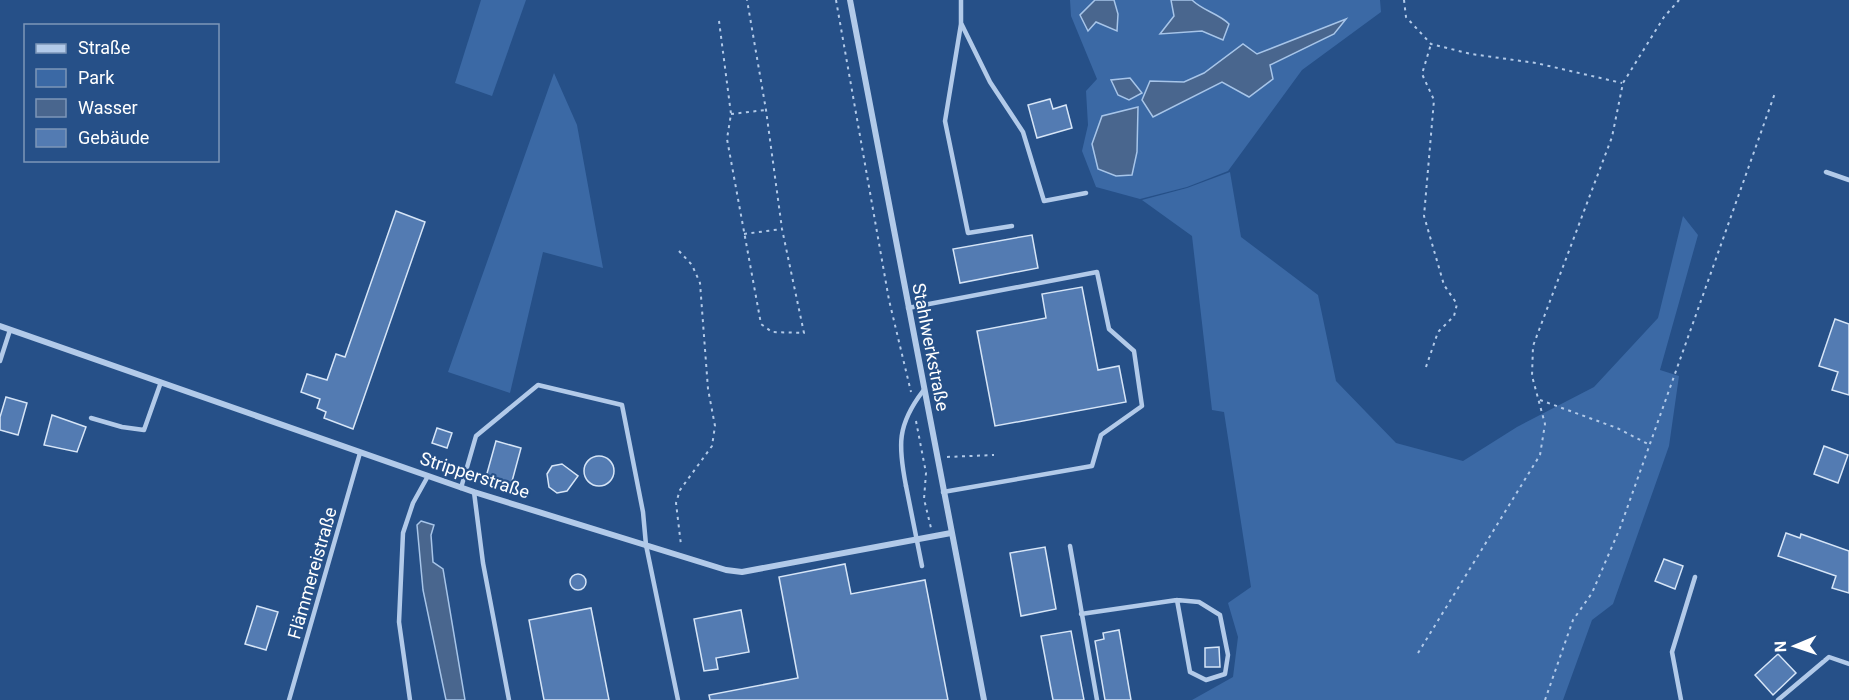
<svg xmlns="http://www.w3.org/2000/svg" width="1849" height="700" font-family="Roboto,sans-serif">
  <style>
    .green { fill: #3b69a5 }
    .water { fill: #49668e; stroke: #a7c5e9; stroke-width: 1.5 }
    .building { fill: #537bb2; stroke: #d6e5f7; stroke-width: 1.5 }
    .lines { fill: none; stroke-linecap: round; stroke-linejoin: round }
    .path { stroke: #b2cae9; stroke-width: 2; stroke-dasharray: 3 4.5; stroke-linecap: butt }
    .service { stroke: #b2cae9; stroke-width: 4.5 }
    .minor { stroke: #b2cae9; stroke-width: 6 }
    .service-bridge { stroke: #b2cae9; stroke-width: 4.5 }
    .labels { text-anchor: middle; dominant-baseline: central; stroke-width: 4.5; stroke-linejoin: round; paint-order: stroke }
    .street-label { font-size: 18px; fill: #fff; stroke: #265088 }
  </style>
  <rect width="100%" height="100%" fill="#265088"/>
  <!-- green -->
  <g class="green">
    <polygon points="481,0 526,0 492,96 455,83"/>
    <polygon points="1070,0 1380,0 1381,12 1302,70 1228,171 1187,187 1140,199 1096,187 1082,151 1088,125 1086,91 1097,79 1071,16"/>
    <polygon points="554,73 577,125 603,268 543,252 510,393 448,372"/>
    <polygon points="1230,172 1241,237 1318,295 1336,381 1396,443 1463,461 1517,427 1594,387 1658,318 1683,216 1698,235 1660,370 1679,376 1669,446 1613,604 1592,620 1563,700 1192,700 1233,677 1238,637 1228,603 1251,587 1224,412 1212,410 1192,236 1142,200 1187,188"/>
  </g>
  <!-- water -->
  <g class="water">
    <polygon points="1095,0 1114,0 1118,14 1117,31 1096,22 1088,31 1080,15"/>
    <path d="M1171 0H1192C1203 11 1218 13 1229 24L1223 40 1202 31 1160 34 1174 16Z"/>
    <polygon points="1346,19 1334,34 1270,65 1273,79 1249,97 1222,82 1153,117 1142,100 1150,81 1184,82 1204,73 1243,44 1257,54"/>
    <polygon points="1130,78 1142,93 1129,100 1118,95 1111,80"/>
    <polygon points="1138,107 1137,152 1132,175 1116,176 1098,169 1092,144 1102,116"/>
    <polygon points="421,521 434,525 431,535 433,562 443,569 465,700 446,700 423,590 417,525"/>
  </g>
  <!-- building -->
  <g class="building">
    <polygon points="1050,99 1053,109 1066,105 1072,128 1037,138 1028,105"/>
    <polygon points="396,211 425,222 353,429 324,418 326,412 317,408 320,399 301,392 307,374 327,380 336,354 345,357"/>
    <polygon points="1032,235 1038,268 960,283 953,249"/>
    <polygon points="1082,287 1098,370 1119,366 1126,402 995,426 977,331 1046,318 1042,294"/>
    <polygon points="1835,319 1849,324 1849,395 1832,390 1838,372 1819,366"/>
    <polygon points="6,397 27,403 18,435 0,430 0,417"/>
    <polygon points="52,415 86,427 77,452 44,445"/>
    <polygon points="437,428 452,433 447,448 432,443"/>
    <polygon points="496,441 521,448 511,485 486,477"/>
    <polygon points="1824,446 1848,455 1838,483 1814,474"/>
    <circle cx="599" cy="471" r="15"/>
    <polygon points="562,464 578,476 567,491 557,493 549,487 547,474 552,466"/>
    <polygon points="1786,533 1800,538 1801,534 1849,551 1849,593 1832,588 1836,576 1778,556"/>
    <polygon points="1045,547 1056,609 1021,616 1010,553"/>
    <polygon points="1664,559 1683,566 1675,589 1655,581"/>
    <polygon points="845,564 851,594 925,580 948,700 710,700 709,695 798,678 779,577"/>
    <circle cx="578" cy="582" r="8"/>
    <polygon points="257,606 278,612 266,650 245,644"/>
    <polygon points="591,608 609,700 544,700 529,620"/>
    <polygon points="741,610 749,652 716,658 718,669 704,671 694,619"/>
    <polygon points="1119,630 1131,700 1105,700 1095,641 1104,639 1103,633"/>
    <polygon points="1071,631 1084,700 1053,700 1041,636"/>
    <polygon points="1219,647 1220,667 1205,667 1205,648"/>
    <polygon points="1778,654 1796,673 1773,695 1755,675"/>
  </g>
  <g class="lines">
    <!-- path -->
    <g class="path">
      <polyline points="836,0 889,300 911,392"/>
      <polyline points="1404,0 1406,17 1431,44 1471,54 1536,63 1622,83"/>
      <polyline points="719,21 731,114 727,139 761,324 772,332 804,333 782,229 766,110 747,0"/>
      <polyline points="731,114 766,110"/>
      <polyline points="744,234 782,229"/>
      <polyline points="679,251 692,265 700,283 708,389 715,426 712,446 680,490 676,503 681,545"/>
      <polyline points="1426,367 1438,332 1454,316 1457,304 1444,285 1424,216 1434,100 1422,74 1431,44"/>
      <polyline points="1540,400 1617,428 1648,444"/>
      <polyline points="916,421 926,473 924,499 931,528"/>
      <polyline points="947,457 994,455"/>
      <polyline points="1418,653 1540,455 1545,424 1532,376 1533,346 1612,137 1623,83 1664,17 1679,0"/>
      <polyline points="1545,700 1573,620 1592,593 1620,528 1775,93"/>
    </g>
    <!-- service -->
    <g class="service">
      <polyline points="961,0 961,23 990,82 1023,132 1044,201 1086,193"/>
      <polyline points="961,24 945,121 968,233 1012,226"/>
      <polyline points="1826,172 1849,180"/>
      <polyline points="908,308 1097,272 1109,329 1134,351 1142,406 1101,435 1092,466 943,492"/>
      <polyline points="0,361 10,330"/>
      <polyline points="91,418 122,427 144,430 161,382"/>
      <path d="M906 486C898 445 897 425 923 391"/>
      <polyline points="461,488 476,436 538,385 622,405 643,512 646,545 678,700"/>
      <polyline points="474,492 483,563 509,700"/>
      <polyline points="1070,546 1097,700"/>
      <polyline points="1081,614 1177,600 1199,602 1220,615 1228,655 1225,674 1206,680 1190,672 1177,600"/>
      <polyline points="289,700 360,453"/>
      <polyline points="410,700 399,622 403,533 413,503 428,476"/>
      <polyline points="1681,700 1672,652 1695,577"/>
      <polyline points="1778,700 1829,657 1849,664"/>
    </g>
    <!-- minor -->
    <g class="minor">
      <polyline points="850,0 984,700"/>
      <polyline points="0,326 474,492 726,570 742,572 951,533"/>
    </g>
    <!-- service-bridge -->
    <polyline class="service-bridge" points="906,486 922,566"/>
  </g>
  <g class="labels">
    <!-- street labels -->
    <g class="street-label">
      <text transform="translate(931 347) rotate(79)">Stahlwerkstraße</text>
      <text transform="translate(475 475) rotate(18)">Stripperstraße</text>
      <text transform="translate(312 573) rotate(-74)">Flämmereistraße</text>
    </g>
  </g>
  <!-- legend -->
  <rect x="24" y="24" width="195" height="138" fill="#265088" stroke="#7d96b8" stroke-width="1.5"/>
  <rect x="36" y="44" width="30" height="9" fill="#b2cae9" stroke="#7d96b8" stroke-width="1.5"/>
  <text x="78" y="54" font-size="18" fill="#ffffff">Straße</text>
  <rect x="36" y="69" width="30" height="18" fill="#3b69a5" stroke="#7d96b8" stroke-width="1.5"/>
  <text x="78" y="84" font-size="18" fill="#ffffff">Park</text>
  <rect x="36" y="99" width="30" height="18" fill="#49668e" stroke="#7d96b8" stroke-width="1.5"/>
  <text x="78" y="114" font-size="18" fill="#ffffff">Wasser</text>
  <rect x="36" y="129" width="30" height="18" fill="#537bb2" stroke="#7d96b8" stroke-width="1.5"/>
  <text x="78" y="144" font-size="18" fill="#ffffff">Gebäude</text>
  <!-- north arrow -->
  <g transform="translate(1795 646) rotate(268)" stroke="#265088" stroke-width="4.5" paint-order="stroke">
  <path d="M0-4.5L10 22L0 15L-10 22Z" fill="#ffffff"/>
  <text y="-9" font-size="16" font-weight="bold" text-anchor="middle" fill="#ffffff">N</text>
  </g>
</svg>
